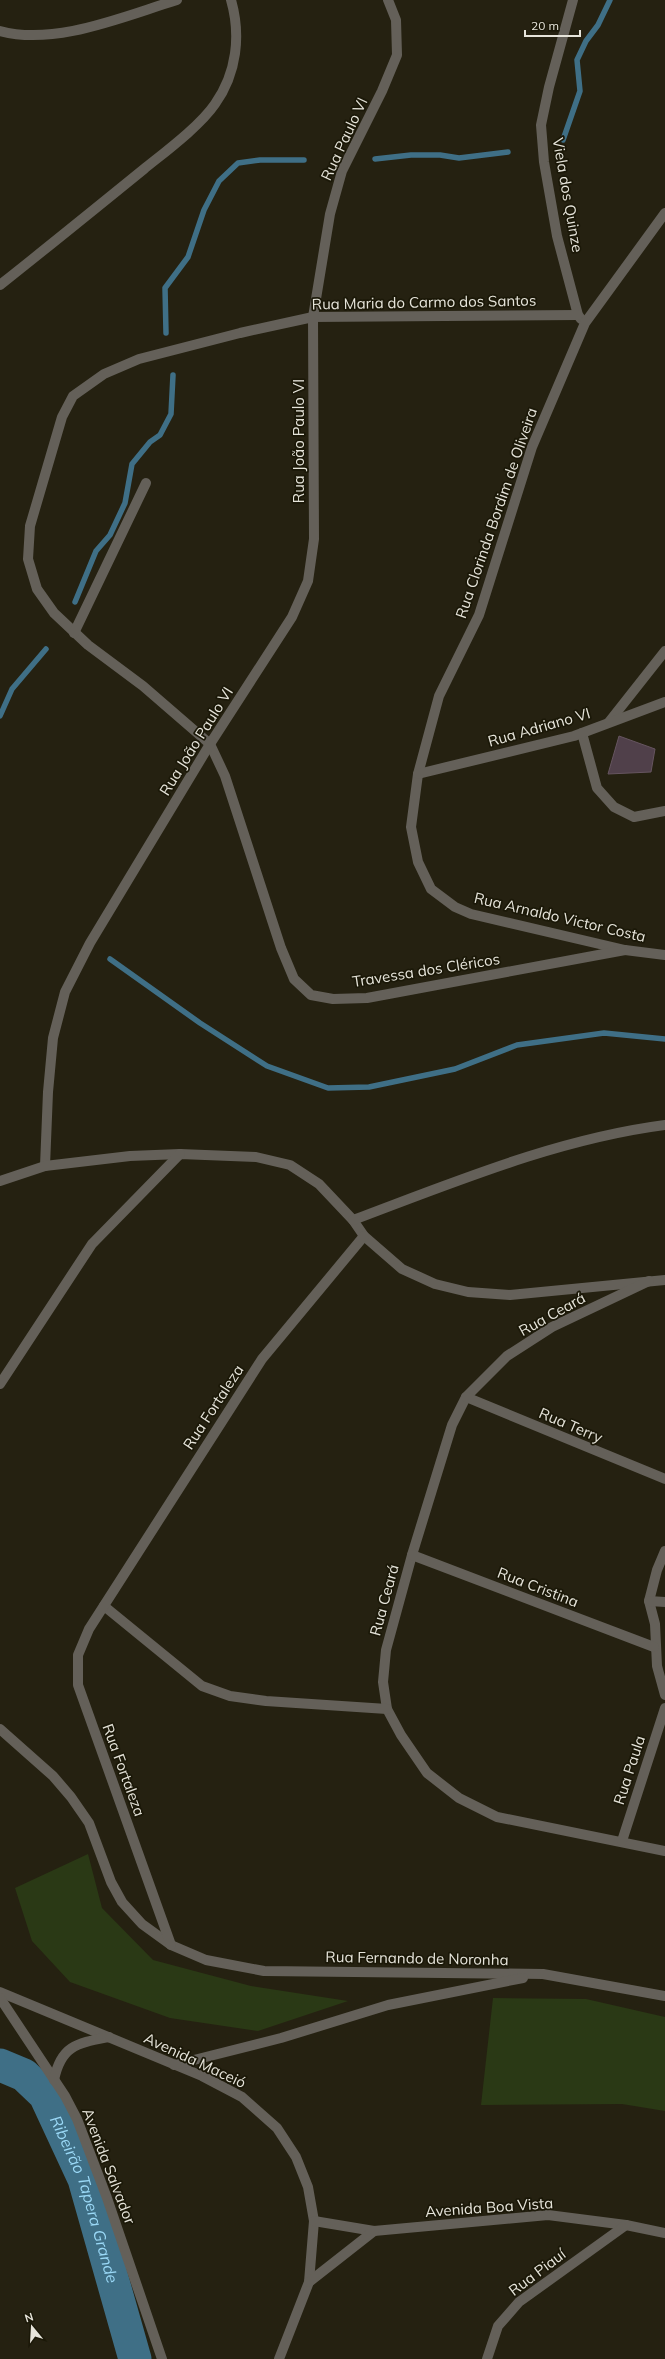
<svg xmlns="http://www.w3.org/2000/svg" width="665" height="2359" font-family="Mulish,sans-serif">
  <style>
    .green { fill: #2a3915 }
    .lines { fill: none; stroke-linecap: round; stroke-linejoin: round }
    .stream { stroke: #3f6f86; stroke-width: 5.5 }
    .river { stroke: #3f6f86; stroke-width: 33 }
    .building { fill: #50404a; stroke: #665560 }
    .minor { stroke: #646059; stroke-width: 10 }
    .labels { text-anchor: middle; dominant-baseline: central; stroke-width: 3.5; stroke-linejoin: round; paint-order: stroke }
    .street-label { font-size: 15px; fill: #e6e4da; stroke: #1b1808 }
    .water-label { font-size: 16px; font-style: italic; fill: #9ad8f6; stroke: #1b1808 }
  </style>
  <rect width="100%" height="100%" fill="#252111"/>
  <!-- green -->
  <g class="green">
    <polygon points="88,1854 102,1908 153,1960 251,1986 348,2001 258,2031 170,2018 70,1982 32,1941 15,1888"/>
    <polygon points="493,1998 586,1999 665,2017 665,2111 622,2104 481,2105"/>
  </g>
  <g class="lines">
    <!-- stream -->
    <g class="stream">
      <polyline points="563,140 580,91 577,60 586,41 598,25 610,0"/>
      <polyline points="375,159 411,155 440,155 459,158 508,152"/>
      <polyline points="166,333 165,288 188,257 204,210 219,181 238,163 260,160 304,160"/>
      <polyline points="75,602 96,551 110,535 125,503 132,464 150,442 160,435 171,414 173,375"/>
      <polyline points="0,716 12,689 46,649"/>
      <polyline points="110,959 200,1023 267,1066 328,1088 369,1087 455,1069 517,1045 604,1033 665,1039"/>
    </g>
    <!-- river -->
    <path class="river" id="s1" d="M0 2065 24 2075 45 2095 84 2179 135 2359"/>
  </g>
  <!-- building -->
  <polygon class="building" points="619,736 655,749 651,772 608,774"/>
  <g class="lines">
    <!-- minor -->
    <g class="minor">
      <polyline points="573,0 549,87 541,125 544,162 557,236 578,315 581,319"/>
      <path d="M0 31C56 46 124 16 177 0"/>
      <polyline points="665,213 585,323 532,447 479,615 439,696 418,774 411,827 418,862 431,889 455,907 471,914 625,950 665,955"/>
      <path d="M0 285C48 247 96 208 144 169 165 152 200 126 215 104 237 73 241 35 231 0"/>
      <polyline points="578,315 313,317 240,333 139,359 104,374 73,396 62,417 30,526 28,559 37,589 54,613 88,645 143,686 210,744 225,776 281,948 294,979 311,995 333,999 367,998 625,950"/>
      <polyline points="74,633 146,483"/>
      <polyline points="609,722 665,651"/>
      <polyline points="582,733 597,788 614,807 634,817 665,811"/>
      <polyline points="418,774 574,736 665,702"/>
      <polyline points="45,1166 48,1092 53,1038 65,992 90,943 210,744 292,617 308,581 314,539 313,317 330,214 342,171 382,91 397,55 396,20 388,0"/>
      <polyline points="0,1181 45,1166 130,1156 180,1154 256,1157 290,1165 319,1184 353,1220 364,1236 402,1269 435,1284 468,1292 510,1295 665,1280"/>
      <path d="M353 1220C455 1182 557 1139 665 1125"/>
      <polyline points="649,1281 552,1327 507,1356 466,1397 452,1425 412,1555 386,1650 383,1682 387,1709 401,1735 427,1773 459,1798 497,1817 665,1851"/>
      <polyline points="0,1384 92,1244 180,1154"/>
      <polyline points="466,1397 665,1479"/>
      <polyline points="665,1551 657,1570 649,1601 655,1624 657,1666 665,1695"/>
      <polyline points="412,1555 654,1647"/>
      <polyline points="649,1601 665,1602"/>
      <polyline points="104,1606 202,1686 230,1696 266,1701 387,1709"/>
      <polyline points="0,1729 53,1776 71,1797 89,1823 111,1882 122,1902 142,1924 171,1945 206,1960 264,1971 543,1974 665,1996"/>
      <polyline points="622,1841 665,1708"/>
      <polyline points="171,1945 78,1685 78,1655 89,1629 262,1359 364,1236"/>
      <polyline points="0,1992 202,2076 242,2097 277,2128 296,2157 308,2187 314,2221 309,2282 279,2359"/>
      <polyline points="0,1998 65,2096 77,2119 107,2198 162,2359"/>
      <polyline points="174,2065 281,2038 388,2005 523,1978"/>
      <path d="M54 2080C61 2045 78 2043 109 2037"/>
      <polyline points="314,2221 374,2231 548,2215 626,2225 665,2233"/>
      <polyline points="309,2282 374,2231"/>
      <polyline points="487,2359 498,2326 519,2302 626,2225"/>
    </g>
  </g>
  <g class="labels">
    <!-- street labels -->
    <g class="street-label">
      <text transform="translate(344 139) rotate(-65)">Rua Paulo VI</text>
      <text transform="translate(568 195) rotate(80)">Viela dos Quinze</text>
      <text transform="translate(424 302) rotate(-1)">Rua Maria do Carmo dos Santos</text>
      <text transform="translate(298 441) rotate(-90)">Rua João Paulo VI</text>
      <text transform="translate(496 513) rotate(-71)">Rua Clorinda Bordim de Oliveira</text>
      <text transform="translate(539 727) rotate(-16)">Rua Adriano VI</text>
      <text transform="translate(196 741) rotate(-58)">Rua João Paulo VI</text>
      <text transform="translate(560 917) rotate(13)">Rua Arnaldo Victor Costa</text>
      <text transform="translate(426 970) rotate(-9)">Travessa dos Cléricos</text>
      <text transform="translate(552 1314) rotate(-29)">Rua Ceará</text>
      <text transform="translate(213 1407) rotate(-57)">Rua Fortaleza</text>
      <text transform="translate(571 1425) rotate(23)">Rua Terry</text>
      <text transform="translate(538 1587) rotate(21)">Rua Cristina</text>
      <text transform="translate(384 1600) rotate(-75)">Rua Ceará</text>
      <text transform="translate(124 1770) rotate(70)">Rua Fortaleza</text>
      <text transform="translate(629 1770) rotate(-72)">Rua Paula</text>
      <text transform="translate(417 1958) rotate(1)">Rua Fernando de Noronha</text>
      <text transform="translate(195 2060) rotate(25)">Avenida Maceió</text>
      <text transform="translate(109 2166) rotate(69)">Avenida Salvador</text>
      <text transform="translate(489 2207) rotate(-4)">Avenida Boa Vista</text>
      <text transform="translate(537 2272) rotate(-37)">Rua Piauí</text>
    </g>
    <!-- water labels -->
    <g class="water-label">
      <text stroke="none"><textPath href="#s1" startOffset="167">Ribeirão Tapera Grande</textPath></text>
    </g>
  </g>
  <!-- north arrow -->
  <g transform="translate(32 2327) rotate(342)" stroke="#1b1808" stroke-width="3" paint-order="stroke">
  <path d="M0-3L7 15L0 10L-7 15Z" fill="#e6e4da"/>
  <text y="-6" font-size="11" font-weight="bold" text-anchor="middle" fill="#e6e4da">N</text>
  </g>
  <!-- scale -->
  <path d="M525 30v6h55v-6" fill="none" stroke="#e6e4da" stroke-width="2"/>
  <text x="531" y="30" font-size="12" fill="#e6e4da" stroke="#1b1808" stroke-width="3" paint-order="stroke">20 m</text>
</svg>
